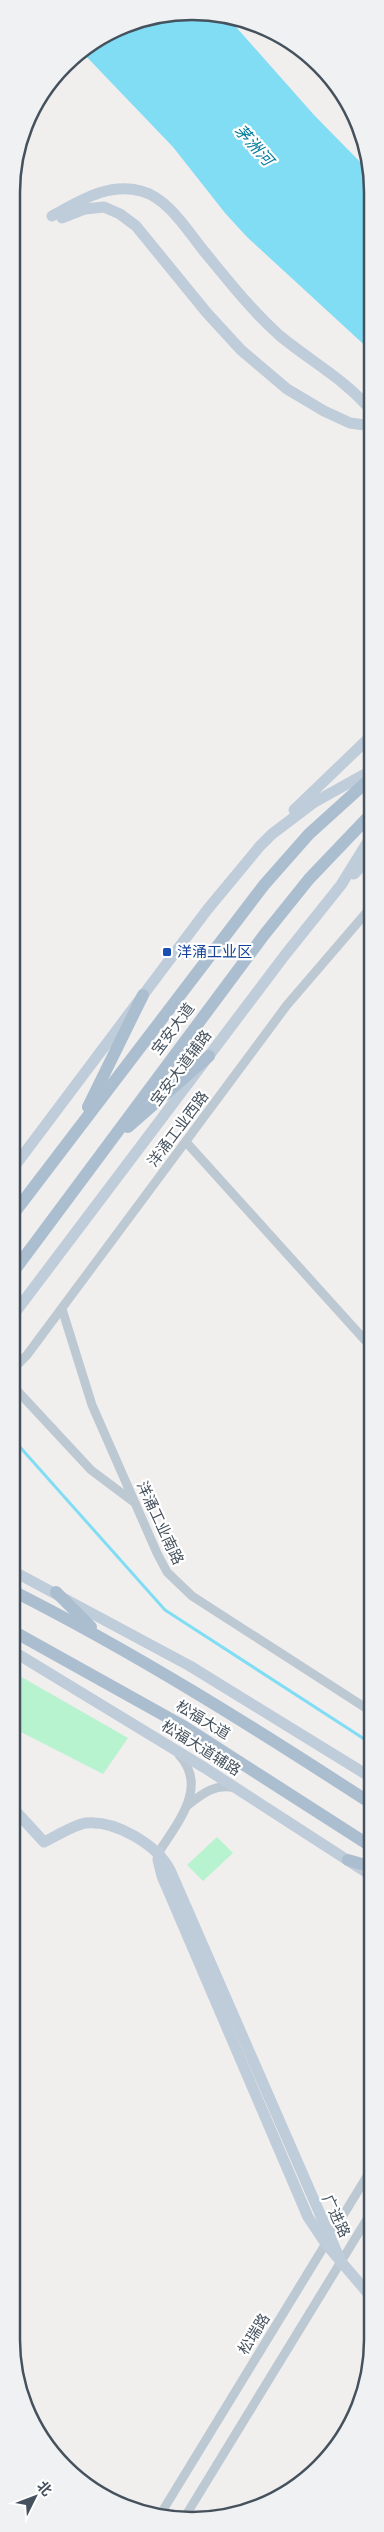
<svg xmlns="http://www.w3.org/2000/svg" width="384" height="2532" font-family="'Roboto Condensed','Noto Sans SC',sans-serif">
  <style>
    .green { fill: #b8f3cf }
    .water { fill: #81ddf4 }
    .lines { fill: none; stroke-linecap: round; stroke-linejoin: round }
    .stream { stroke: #81ddf4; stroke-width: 3 }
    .street { stroke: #bdc9d2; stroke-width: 9 }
    .secondary { stroke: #bfccd9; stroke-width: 11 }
    .primary { stroke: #abbed0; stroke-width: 12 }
    .transit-dot { fill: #1a4fb4; stroke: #fff; stroke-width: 2 }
    .labels { text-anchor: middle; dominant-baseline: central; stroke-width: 4.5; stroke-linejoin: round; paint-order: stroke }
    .transit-label { font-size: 15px; fill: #164399; stroke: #fff; text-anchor: start }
    .street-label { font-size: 15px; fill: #45525e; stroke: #fff }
    .water-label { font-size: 16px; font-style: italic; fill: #037d9c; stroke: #fff }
    .rim { fill: none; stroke: #45525e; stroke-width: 2.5 }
  </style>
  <rect width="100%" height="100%" fill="#f1eeee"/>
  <!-- green -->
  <g class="green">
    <polygon points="11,1671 128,1738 103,1774 11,1727"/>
    <polygon points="217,1837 233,1853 203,1881 187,1865"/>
  </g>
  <!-- water -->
  <polygon class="water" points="204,12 228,18 314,115 370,172 372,180 372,352 247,237 225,213 173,147 81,51 134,21"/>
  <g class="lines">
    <!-- stream -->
    <polyline class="stream" points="11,1437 165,1610 372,1744"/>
    <!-- street -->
    <g class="street">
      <polyline points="186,1142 372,1348"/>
      <polyline points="62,1309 92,1405 157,1553 167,1572 192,1596 372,1712"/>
      <polyline points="11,1371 27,1355 287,1005 372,906"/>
      <polyline points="11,1384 91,1470 135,1503"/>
      <path d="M188 1805C203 1793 216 1783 235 1788"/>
      <path d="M159 1852C177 1823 209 1787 179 1755"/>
      <polyline points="68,2470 70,2469"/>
      <polyline points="160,2515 372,2168"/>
      <polyline points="183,2520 372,2211"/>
    </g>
    <!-- secondary -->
    <g class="secondary">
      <path d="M52 216C80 201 108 182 141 191 168 198 187 230 203 250 227 279 251 310 279 335 310 361 348 381 372 412"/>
      <polyline points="62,218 85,209 104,207 120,214 136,226 207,313 241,350 287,389 324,411 350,423 365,425 372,429"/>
      <polyline points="294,810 372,735"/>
      <polyline points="354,874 372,855"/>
      <polyline points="11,1171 207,910 260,846 272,834 313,803 372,770"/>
      <polyline points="11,1318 285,955 341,885 372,835"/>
      <polyline points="11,1570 190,1666 372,1778"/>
      <polyline points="11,1650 205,1768 372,1876"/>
      <path d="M11 1806 44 1842C54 1837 76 1824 86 1823 116 1820 157 1845 170 1870L341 2262"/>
      <polyline points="159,1852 158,1860 162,1876 308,2217 326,2244 372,2298"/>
    </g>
    <!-- primary -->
    <g class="primary">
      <polyline points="88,1107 143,995"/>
      <polyline points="128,1127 209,1056"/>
      <polyline points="11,1217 264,885 309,834 372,777"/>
      <polyline points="11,1275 264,935 309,879 372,813"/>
      <path d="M11 1590C136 1653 255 1728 372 1804"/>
      <polyline points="56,1592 91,1627"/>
      <polyline points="11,1630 185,1727 372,1847"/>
      <polyline points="348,1860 372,1867"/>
    </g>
  </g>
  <!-- markers -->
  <rect class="transit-dot" x="162" y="947" width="10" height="10" rx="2.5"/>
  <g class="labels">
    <!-- transit labels -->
    <g class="transit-label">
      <text x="177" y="952">洋涌工业区</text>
    </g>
    <!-- street labels -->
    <g class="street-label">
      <text transform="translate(173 1029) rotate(-53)">宝安大道</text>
      <text transform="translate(181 1068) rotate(-53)">宝安大道辅路</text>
      <text transform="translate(178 1129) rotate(-53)">洋涌工业西路</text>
      <text transform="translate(160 1523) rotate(65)">洋涌工业南路</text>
      <text transform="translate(203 1720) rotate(31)">松福大道</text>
      <text transform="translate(201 1748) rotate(32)">松福大道辅路</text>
      <text transform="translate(336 2216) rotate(65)">广进路</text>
      <text transform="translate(254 2334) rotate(-58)">松瑞路</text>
    </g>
    <!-- water labels -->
    <g class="water-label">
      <text transform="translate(254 145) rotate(48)">茅洲河</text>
    </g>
  </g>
  <!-- crop -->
  <path d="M0 0H384V2532H0ZM192 20H192A172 172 0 0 1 364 192V2340A172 172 0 0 1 192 2512H192A172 172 0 0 1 20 2340V192A172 172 0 0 1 192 20Z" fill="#f0f1f2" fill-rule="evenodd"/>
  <path class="rim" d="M192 20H192A172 172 0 0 1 364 192V2340A172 172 0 0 1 192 2512H192A172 172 0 0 1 20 2340V192A172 172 0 0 1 192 20Z"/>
  <!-- north arrow -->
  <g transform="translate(35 2497) rotate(48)" stroke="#ffffff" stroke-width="4" paint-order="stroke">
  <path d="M0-4L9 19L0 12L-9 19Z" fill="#45525e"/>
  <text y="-8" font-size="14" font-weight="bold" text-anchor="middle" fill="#45525e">北</text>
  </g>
</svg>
